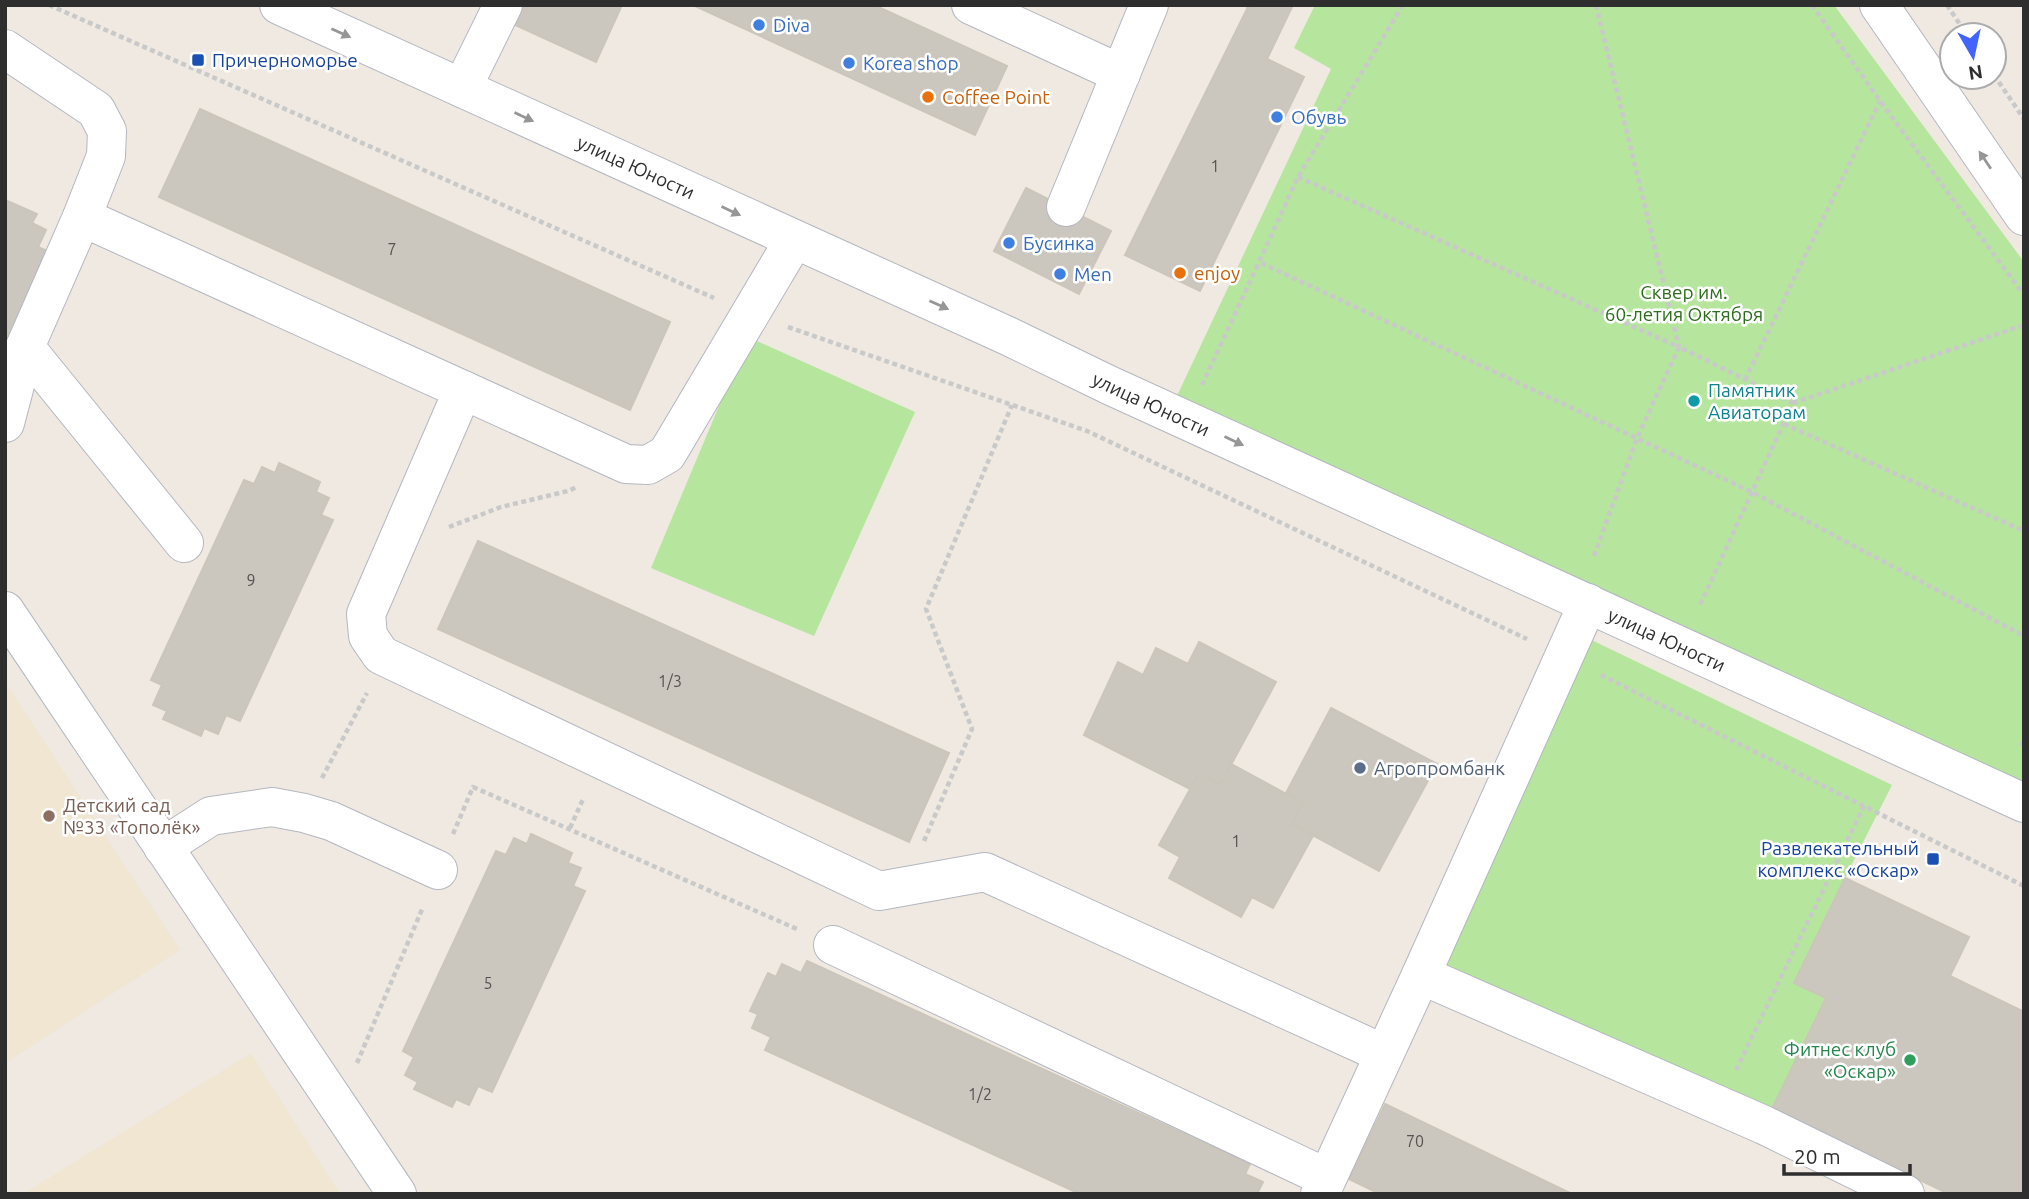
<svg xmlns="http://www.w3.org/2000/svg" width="2029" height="1199" font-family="Ubuntu,sans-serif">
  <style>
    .education { fill: #f0e6d1 }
    .green { fill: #b6e59e }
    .building { fill: #cbc7bf; stroke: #cbc5ba; stroke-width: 2 }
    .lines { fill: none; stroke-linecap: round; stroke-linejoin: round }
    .minor-casing { stroke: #b4b7c1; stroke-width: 40 }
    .path { stroke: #c9c9c9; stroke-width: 4.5; stroke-dasharray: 5 3.5; stroke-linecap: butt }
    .minor { stroke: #fff; stroke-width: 38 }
    .oneway { fill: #969696 }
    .shop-dot { fill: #3f7fe0; stroke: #fff; stroke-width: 2.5 }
    .transit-dot { fill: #1a4fb4; stroke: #fff; stroke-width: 2.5 }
    .food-dot { fill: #e8710a; stroke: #fff; stroke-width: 2.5 }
    .culture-dot { fill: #0f9aa8; stroke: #fff; stroke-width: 2.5 }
    .service-dot { fill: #5c6f8a; stroke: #fff; stroke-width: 2.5 }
    .education-dot { fill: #8d6e63; stroke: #fff; stroke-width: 2.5 }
    .leisure-dot { fill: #2e9e5b; stroke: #fff; stroke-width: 2.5 }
    .labels { text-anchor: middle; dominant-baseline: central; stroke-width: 5; stroke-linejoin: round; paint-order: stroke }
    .number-label { font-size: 16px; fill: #555452 }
    .shop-label { font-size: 19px; fill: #366cbe; stroke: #fff; text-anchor: start }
    .transit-label { font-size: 19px; fill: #164399; stroke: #fff; text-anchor: start }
    .food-label { font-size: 19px; fill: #c56008; stroke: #fff; text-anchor: start }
    .street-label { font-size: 19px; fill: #2e2e2e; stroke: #fff }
    .park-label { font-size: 19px; fill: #2c6e1b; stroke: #fff }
    .culture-label { font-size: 19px; fill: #0d838f; stroke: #fff; text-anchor: start }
    .service-label { font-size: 19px; fill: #4e5e75; stroke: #fff; text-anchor: start }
    .education-label { font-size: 19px; fill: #785e54; stroke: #fff; text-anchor: start }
    .leisure-label { font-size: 19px; fill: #27864d; stroke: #fff; text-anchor: end }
  </style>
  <rect width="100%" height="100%" fill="#efe9e1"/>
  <!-- education -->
  <g class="education">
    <polygon points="5,682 180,950 5,1063"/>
    <polygon points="251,1053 340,1194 23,1194"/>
  </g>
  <!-- green -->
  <g class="green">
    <polygon points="1315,5 1834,5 2024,262 2024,785 1176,398 1331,69 1294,48"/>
    <polygon points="748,337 915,412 814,636 651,568"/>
    <polygon points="1575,632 1892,785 1845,878 1794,982 1826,998 1772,1109 1421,975"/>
  </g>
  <!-- building -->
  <g class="building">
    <polygon points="522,5 622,5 596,62 513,24"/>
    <polygon points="693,5 874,5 1007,66 975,135"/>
    <polygon points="1243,5 1293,5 1267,59 1304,77 1200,291 1125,255 1248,7"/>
    <polygon points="200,109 670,322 630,410 159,197"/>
    <polygon points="1026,188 1111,231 1079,294 994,251"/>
    <polygon points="5,200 37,214 32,223 46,230 38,247 50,252 5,348"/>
    <polygon points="279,463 320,482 316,492 329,498 321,515 333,520 240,721 226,715 218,734 204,728 201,736 163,719 167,711 153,705 162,685 151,680 244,480 254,484 262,467 275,473"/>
    <polygon points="478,541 949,753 909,842 438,629"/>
    <polygon points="1199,642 1276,682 1220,785 1199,773 1190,789 1084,735 1118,662 1143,675 1156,648 1188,664"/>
    <polygon points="1331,708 1437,764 1379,871 1292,824 1303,803 1286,793"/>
    <polygon points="1231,764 1303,803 1292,824 1313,836 1273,908 1252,897 1241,917 1169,878 1180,857 1159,845 1199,773 1220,785"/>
    <polygon points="531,834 572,853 568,863 581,868 573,886 585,891 492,1092 478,1086 469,1105 456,1099 452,1107 414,1089 418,1082 405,1075 414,1057 403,1051 496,851 506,855 514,838 527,844"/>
    <polygon points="1845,878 1969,937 1950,976 2024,1012 2024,1194 1949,1194 1772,1109 1826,998 1794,983"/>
    <polygon points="807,961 1250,1164 1245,1174 1263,1182 1257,1194 1080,1194 765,1050 771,1037 752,1028 758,1014 750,1011 768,973 776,977 782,964 801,973"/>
    <polygon points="1385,1104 1572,1194 1380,1194 1349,1179"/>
  </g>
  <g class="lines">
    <!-- minor casing -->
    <g class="minor-casing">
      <g id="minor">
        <path id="s1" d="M279 5 1008 336 1109 385 2024 803"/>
        <polyline points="971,5 1121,74"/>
        <polyline points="1879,5 2024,216"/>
        <polyline points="5,49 96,110 107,131 106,156 82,217 25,347 5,423"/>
        <polyline points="462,88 503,5"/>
        <polyline points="1066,207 1149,5"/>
        <polyline points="82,217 626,464 648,465 667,454 794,240"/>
        <polyline points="25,347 184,543"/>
        <polyline points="463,390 366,614 368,636 381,655 879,891 985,872 1384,1054"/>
        <polyline points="5,611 397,1194"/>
        <polyline points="163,847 211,816 272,807 304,813 331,821 438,870"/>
        <polyline points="833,945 1327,1178"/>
        <polyline points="1421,975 1764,1125 1905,1194"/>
        <polyline points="1320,1194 1421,975 1588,603"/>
      </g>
    </g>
    <!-- path -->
    <g class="path">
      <polyline points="49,5 714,298"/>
      <polyline points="1403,5 1298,177 1259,262 1752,492 2024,636"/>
      <polyline points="1596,5 1679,347"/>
      <polyline points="1812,5 1880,101 2024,295"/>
      <polyline points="1947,5 1967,35"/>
      <polyline points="1994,75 2024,119"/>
      <polyline points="1298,177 1679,347"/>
      <polyline points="788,327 1087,431 1527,639"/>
      <polyline points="1745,380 1880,101"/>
      <polyline points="1202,385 1259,262"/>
      <polyline points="1793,403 2024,325"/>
      <polyline points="1784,424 2024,531"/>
      <polyline points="449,527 501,507 568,491 577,487"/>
      <polyline points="1594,556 1637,438 1679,347 1793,403 1700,605"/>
      <polyline points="1601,675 2024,886"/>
      <polyline points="2021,746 2024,740"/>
      <polyline points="322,778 367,693"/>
      <polyline points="570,828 584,797"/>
      <polyline points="453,834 473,787 797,929"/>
      <polyline points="924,841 972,729 926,609 1012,405"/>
      <polyline points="357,1063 423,907"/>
      <polyline points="1736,1070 1864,806"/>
    </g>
    <!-- minor -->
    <use href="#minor" class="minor"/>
  </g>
  <!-- one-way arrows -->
  <defs><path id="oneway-solid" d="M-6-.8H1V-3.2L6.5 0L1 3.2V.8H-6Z" transform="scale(1.75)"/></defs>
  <g class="oneway">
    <use href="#oneway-solid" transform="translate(341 33) rotate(24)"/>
    <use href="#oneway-solid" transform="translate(524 117) rotate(25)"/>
    <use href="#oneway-solid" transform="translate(1985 160) rotate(-124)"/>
    <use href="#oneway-solid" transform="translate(731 211) rotate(25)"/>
    <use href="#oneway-solid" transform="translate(939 305) rotate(24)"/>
    <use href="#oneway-solid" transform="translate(1234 441) rotate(25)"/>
  </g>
  <!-- markers -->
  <g class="shop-dot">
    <circle cx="759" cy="25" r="7"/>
    <circle cx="849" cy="63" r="7"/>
    <circle cx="1277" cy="117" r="7"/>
    <circle cx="1009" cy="243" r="7"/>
    <circle cx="1060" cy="274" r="7"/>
  </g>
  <g class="transit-dot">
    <rect x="191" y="53" width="14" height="14" rx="3.5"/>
    <rect x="1926" y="852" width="14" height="14" rx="3.5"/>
  </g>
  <g class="food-dot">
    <circle cx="928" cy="97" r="7"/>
    <circle cx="1180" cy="273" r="7"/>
  </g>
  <circle class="culture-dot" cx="1694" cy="401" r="7"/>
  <circle class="service-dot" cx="1360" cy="768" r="7"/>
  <circle class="education-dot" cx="49" cy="816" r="7"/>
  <circle class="leisure-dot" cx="1910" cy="1060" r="7"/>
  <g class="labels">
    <!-- number labels -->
    <g class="number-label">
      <text x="1215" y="166">1</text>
      <text x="392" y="249">7</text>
      <text x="251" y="580">9</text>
      <text x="670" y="681">1/3</text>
      <text x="1236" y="841">1</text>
      <text x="488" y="983">5</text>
      <text x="980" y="1094">1/2</text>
      <text x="1415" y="1141">70</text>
    </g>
    <!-- shop labels -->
    <g class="shop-label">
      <text x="773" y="25">Diva</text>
      <text x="863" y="63">Korea shop</text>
      <text x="1291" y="117">Обувь</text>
      <text x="1023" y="243">Бусинка</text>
      <text x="1074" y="274">Men</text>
    </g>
    <!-- transit labels -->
    <g class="transit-label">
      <text x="212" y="60">Причерноморье</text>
      <text x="1919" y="848" text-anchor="end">Развлекательный<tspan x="1919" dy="22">комплекс «Оскар»</tspan></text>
    </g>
    <!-- food labels -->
    <g class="food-label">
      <text x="942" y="97">Coffee Point</text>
      <text x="1194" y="273">enjoy</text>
    </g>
    <!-- street labels -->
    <g class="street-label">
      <text stroke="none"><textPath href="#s1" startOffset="392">улица Юности</textPath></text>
      <text stroke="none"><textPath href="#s1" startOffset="959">улица Юности</textPath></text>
      <text stroke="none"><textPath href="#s1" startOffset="1526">улица Юности</textPath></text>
    </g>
    <!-- park labels -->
    <g class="park-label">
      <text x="1684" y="292">Сквер им.<tspan x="1684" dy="22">60-летия Октября</tspan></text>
    </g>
    <!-- culture labels -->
    <g class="culture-label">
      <text x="1708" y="390">Памятник<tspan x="1708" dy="22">Авиаторам</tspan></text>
    </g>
    <!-- service labels -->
    <g class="service-label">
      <text x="1374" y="768">Агропромбанк</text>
    </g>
    <!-- education labels -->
    <g class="education-label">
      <text x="63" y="805">Детский сад<tspan x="63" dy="22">№33 «Тополёк»</tspan></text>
    </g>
    <!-- leisure labels -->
    <g class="leisure-label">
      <text x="1896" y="1049">Фитнес клуб<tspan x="1896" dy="22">«Оскар»</tspan></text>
    </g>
  </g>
  <!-- border -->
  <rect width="2029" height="1199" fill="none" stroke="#2e2e2e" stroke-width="14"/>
  <!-- north arrow -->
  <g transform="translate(1973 56) rotate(171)"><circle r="33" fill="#ffffff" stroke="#ababab" stroke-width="2"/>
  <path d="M0-5L12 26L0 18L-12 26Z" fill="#4264fb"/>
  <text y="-10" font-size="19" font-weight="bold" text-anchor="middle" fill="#2e2e2e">N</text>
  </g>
  <!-- scale -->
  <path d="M1784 1164v10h126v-10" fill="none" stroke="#2e2e2e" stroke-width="3.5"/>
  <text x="1794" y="1164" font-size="21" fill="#2e2e2e" stroke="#ffffff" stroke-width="5" paint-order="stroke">20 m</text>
</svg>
